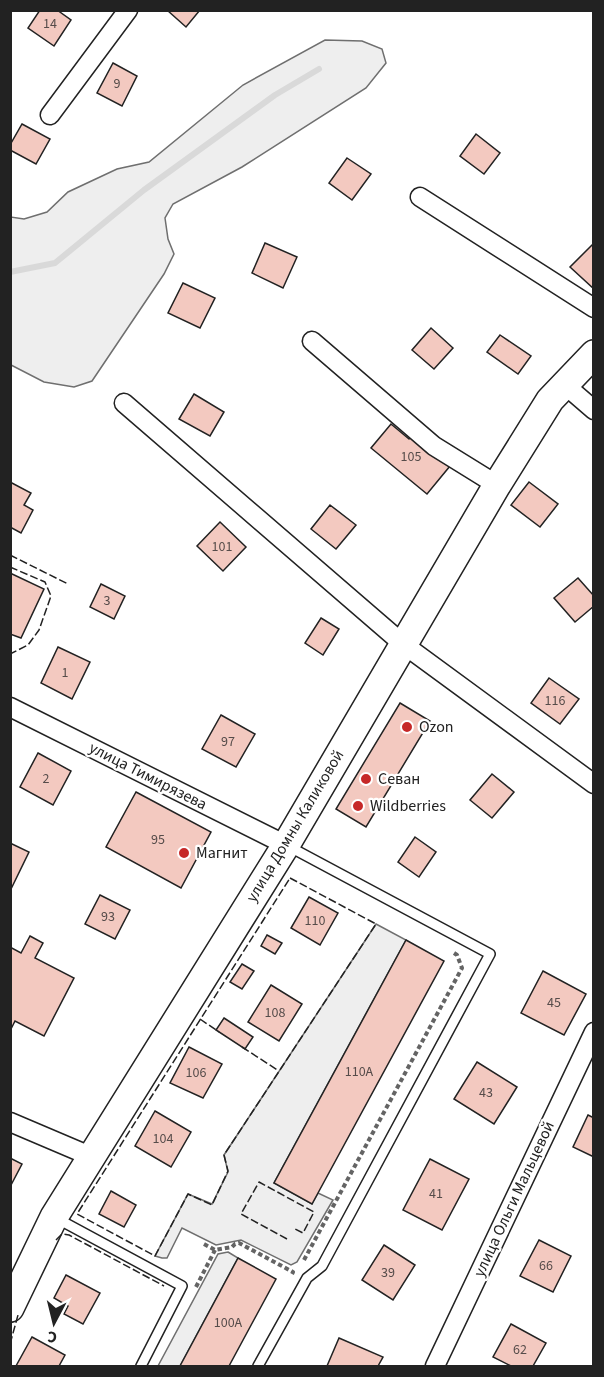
<svg xmlns="http://www.w3.org/2000/svg" width="604" height="1377" font-family="'Source Sans 3',sans-serif">
  <style>
    .green { fill: #eee; stroke: #6f6f6f; stroke-width: 1.5 }
    .lines { fill: none; stroke-linecap: round; stroke-linejoin: round }
    .stream { stroke: #d9d9d9; stroke-width: 6 }
    .building { fill: #f3c9c0; stroke: #222; stroke-width: 1.5 }
    .lane-casing { stroke: #222; stroke-width: 12 }
    .street-casing { stroke: #222; stroke-width: 21 }
    .secondary-casing { stroke: #222; stroke-width: 30 }
    .path { stroke: #646464; stroke-width: 4; stroke-dasharray: 4.5 3; stroke-linecap: butt }
    .lane { stroke: #fff; stroke-width: 9 }
    .street { stroke: #fff; stroke-width: 18 }
    .secondary { stroke: #fff; stroke-width: 27 }
    .fence { stroke: #222; stroke-width: 1.5; stroke-dasharray: 8 3; stroke-linecap: butt }
    .poi-dot { fill: #c62828; stroke: #fff; stroke-width: 2 }
    .labels { text-anchor: middle; dominant-baseline: central; stroke-width: 4.5; stroke-linejoin: round; paint-order: stroke }
    .number-label { font-size: 14px; fill: #564c4a }
    .poi-label { font-size: 16px; fill: #222; stroke: #fff; text-anchor: start }
    .street-label { font-size: 16px; fill: #222; stroke: #fff }
  </style>
  <rect width="100%" height="100%" fill="#fff"/>
  <!-- green -->
  <g class="green">
    <polygon points="325,40 362,41 382,49 386,63 366,88 242,167 173,204 165,218 168,239 174,254 164,274 92,381 74,387 44,382 11,365 11,217 24,219 47,212 68,192 117,169 149,162 243,85"/>
    <polygon points="376,924 406,940 274,1183 312,1204 318,1193 333,1200 297,1262 291,1265 241,1240 216,1245 182,1228 167,1258 162,1258 155,1256 188,1194 212,1204 228,1172 224,1155"/>
    <polygon points="228,1252 238,1258 180,1366 158,1366 218,1254"/>
  </g>
  <g class="lines">
    <!-- stream -->
    <polyline class="stream" points="10,272 55,263 144,190 275,95 319,69"/>
  </g>
  <!-- building -->
  <g class="building">
    <polygon points="40,10 57,10 71,20 54,46 28,28"/>
    <polygon points="167,10 200,10 186,27"/>
    <polygon points="113,63 137,76 122,106 97,93"/>
    <polygon points="22,124 50,139 36,164 10,150 10,145"/>
    <polygon points="476,134 500,153 484,174 460,156"/>
    <polygon points="347,158 371,174 352,200 329,183"/>
    <polygon points="265,243 297,257 283,288 252,273"/>
    <polygon points="594,243 594,289 570,267"/>
    <polygon points="183,283 215,298 200,328 168,313"/>
    <polygon points="431,328 453,348 434,369 412,350"/>
    <polygon points="500,335 531,356 518,374 487,352"/>
    <polygon points="194,394 224,412 210,436 179,419"/>
    <polygon points="391,424 409,439 412,435 450,466 427,494 371,448"/>
    <polygon points="10,482 31,493 24,505 33,510 21,533 10,527"/>
    <polygon points="529,482 558,504 540,527 511,505"/>
    <polygon points="330,505 356,525 336,549 311,529"/>
    <polygon points="220,522 246,547 223,571 197,546"/>
    <polygon points="10,573 44,589 21,638 10,634"/>
    <polygon points="578,578 594,596 594,606 575,622 554,598"/>
    <polygon points="101,584 125,596 114,619 90,607"/>
    <polygon points="321,618 339,629 323,655 305,643"/>
    <polygon points="58,647 90,662 72,699 41,683"/>
    <polygon points="549,678 579,699 560,724 531,703"/>
    <polygon points="400,703 430,721 366,827 336,809"/>
    <polygon points="221,715 255,734 236,767 202,749"/>
    <polygon points="38,753 71,771 53,805 20,787"/>
    <polygon points="492,774 514,792 492,818 470,800"/>
    <polygon points="136,792 211,832 181,888 106,847"/>
    <polygon points="415,837 436,852 419,877 398,862"/>
    <polygon points="10,843 29,852 11,889 10,888"/>
    <polygon points="100,895 130,910 115,939 85,924"/>
    <polygon points="309,897 338,913 320,945 291,928"/>
    <polygon points="267,935 282,943 275,954 261,946"/>
    <polygon points="30,936 43,943 35,958 74,978 44,1036 15,1021 10,1031 10,947 21,953"/>
    <polygon points="406,940 444,961 312,1204 274,1183"/>
    <polygon points="242,964 254,971 242,989 230,982"/>
    <polygon points="543,971 586,994 564,1035 521,1013"/>
    <polygon points="271,985 302,1004 279,1041 248,1022"/>
    <polygon points="224,1018 253,1037 245,1049 216,1030"/>
    <polygon points="189,1047 222,1064 203,1098 170,1083"/>
    <polygon points="477,1062 517,1087 494,1124 454,1099"/>
    <polygon points="155,1111 191,1132 171,1167 135,1146"/>
    <polygon points="588,1115 594,1118 594,1157 573,1147"/>
    <polygon points="10,1158 22,1164 10,1187"/>
    <polygon points="430,1159 469,1179 442,1230 403,1210"/>
    <polygon points="111,1191 136,1205 124,1227 99,1214"/>
    <polygon points="539,1240 571,1256 553,1292 520,1276"/>
    <polygon points="384,1245 415,1265 393,1300 362,1280"/>
    <polygon points="238,1258 276,1279 229,1366 180,1366"/>
    <polygon points="66,1275 100,1293 83,1324 64,1314 68,1306 54,1298"/>
    <polygon points="511,1324 546,1343 533,1366 511,1366 493,1357"/>
    <polygon points="32,1337 65,1355 59,1366 16,1366"/>
    <polygon points="339,1338 383,1357 378,1366 327,1366"/>
  </g>
  <g class="lines">
    <!-- lane casing -->
    <g class="lane-casing">
      <g id="lane">
        <polyline points="56,1218 182,1286 141,1366"/>
        <polyline points="258,1366 307,1278 322,1266 490,954 288,846"/>
      </g>
    </g>
    <!-- street casing -->
    <g class="street-casing">
      <g id="street">
        <polyline points="50,115 128,10"/>
        <polyline points="420,197 594,308"/>
        <polyline points="312,341 434,446 497,485"/>
        <polyline points="565,385 594,410"/>
        <polyline points="124,403 403,644 594,784"/>
        <polyline points="10,707 286,845"/>
        <polyline points="10,1122 90,1156"/>
        <polyline points="435,1366 594,1032"/>
      </g>
    </g>
    <!-- secondary casing -->
    <g class="secondary-casing">
      <polyline id="secondary" points="10,1308 54,1217 286,845 497,485 550,400 594,354"/>
    </g>
    <!-- path -->
    <g class="path">
      <polyline points="204,1244 215,1250 232,1247 235,1244 239,1243 293,1272 292,1274"/>
      <polyline points="304,1260 462,968 457,955 454,953"/>
      <polyline points="196,1287 215,1250"/>
    </g>
    <!-- lane -->
    <use href="#lane" class="lane"/>
    <!-- street -->
    <use href="#street" class="street"/>
    <!-- secondary -->
    <use href="#secondary" class="secondary"/>
    <!-- fence -->
    <g class="fence">
      <polyline points="10,555 68,584"/>
      <polyline points="10,567 45,582 51,596 39,630 28,645 10,654"/>
      <polygon points="290,878 376,924 224,1155 228,1171 212,1205 188,1194 155,1256 77,1214"/>
      <polyline points="200,1019 219,1032"/>
      <polyline points="242,1047 279,1071"/>
      <polyline points="287,1239 241,1214 259,1182 314,1212 303,1233 293,1228"/>
      <polyline points="56,1240 62,1234 69,1235 164,1286"/>
      <polyline points="10,1344 18,1315"/>
    </g>
  </g>
  <!-- markers -->
  <g class="poi-dot">
    <circle cx="407" cy="727" r="6"/>
    <circle cx="366" cy="779" r="6"/>
    <circle cx="358" cy="806" r="6"/>
    <circle cx="184" cy="853" r="6"/>
  </g>
  <g class="labels">
    <!-- number labels -->
    <g class="number-label">
      <text x="50" y="24">14</text>
      <text x="117" y="84">9</text>
      <text x="411" y="457">105</text>
      <text x="222" y="547">101</text>
      <text x="107" y="601">3</text>
      <text x="65" y="673">1</text>
      <text x="555" y="701">116</text>
      <text x="228" y="742">97</text>
      <text x="46" y="779">2</text>
      <text x="158" y="840">95</text>
      <text x="108" y="917">93</text>
      <text x="315" y="921">110</text>
      <text x="554" y="1003">45</text>
      <text x="275" y="1013">108</text>
      <text x="359" y="1072">110А</text>
      <text x="196" y="1073">106</text>
      <text x="486" y="1093">43</text>
      <text x="163" y="1139">104</text>
      <text x="436" y="1194">41</text>
      <text x="546" y="1266">66</text>
      <text x="388" y="1273">39</text>
      <text x="228" y="1323">100А</text>
      <text x="520" y="1350">62</text>
    </g>
    <!-- poi labels -->
    <g class="poi-label">
      <text x="419" y="727">Ozon</text>
      <text x="378" y="779">Севан</text>
      <text x="370" y="806">Wildberries</text>
      <text x="196" y="853">Магнит</text>
    </g>
    <!-- street labels -->
    <g class="street-label">
      <text transform="translate(148 776) rotate(27)">улица Тимирязева</text>
      <text transform="translate(295 826) rotate(-59)">улица Домны Каликовой</text>
      <text transform="translate(514 1199) rotate(-65)">улица Ольги Мальцевой</text>
    </g>
  </g>
  <!-- border -->
  <rect width="604" height="1377" fill="none" stroke="#222222" stroke-width="24"/>
  <!-- north arrow -->
  <g transform="translate(54 1323) rotate(187)" stroke="#ffffff" stroke-width="4.5" paint-order="stroke">
  <path d="M0-4.5L10 22L0 15L-10 22Z" fill="#222222"/>
  <text y="-9" font-size="16" font-weight="bold" text-anchor="middle" fill="#222222">С</text>
  </g>
</svg>
